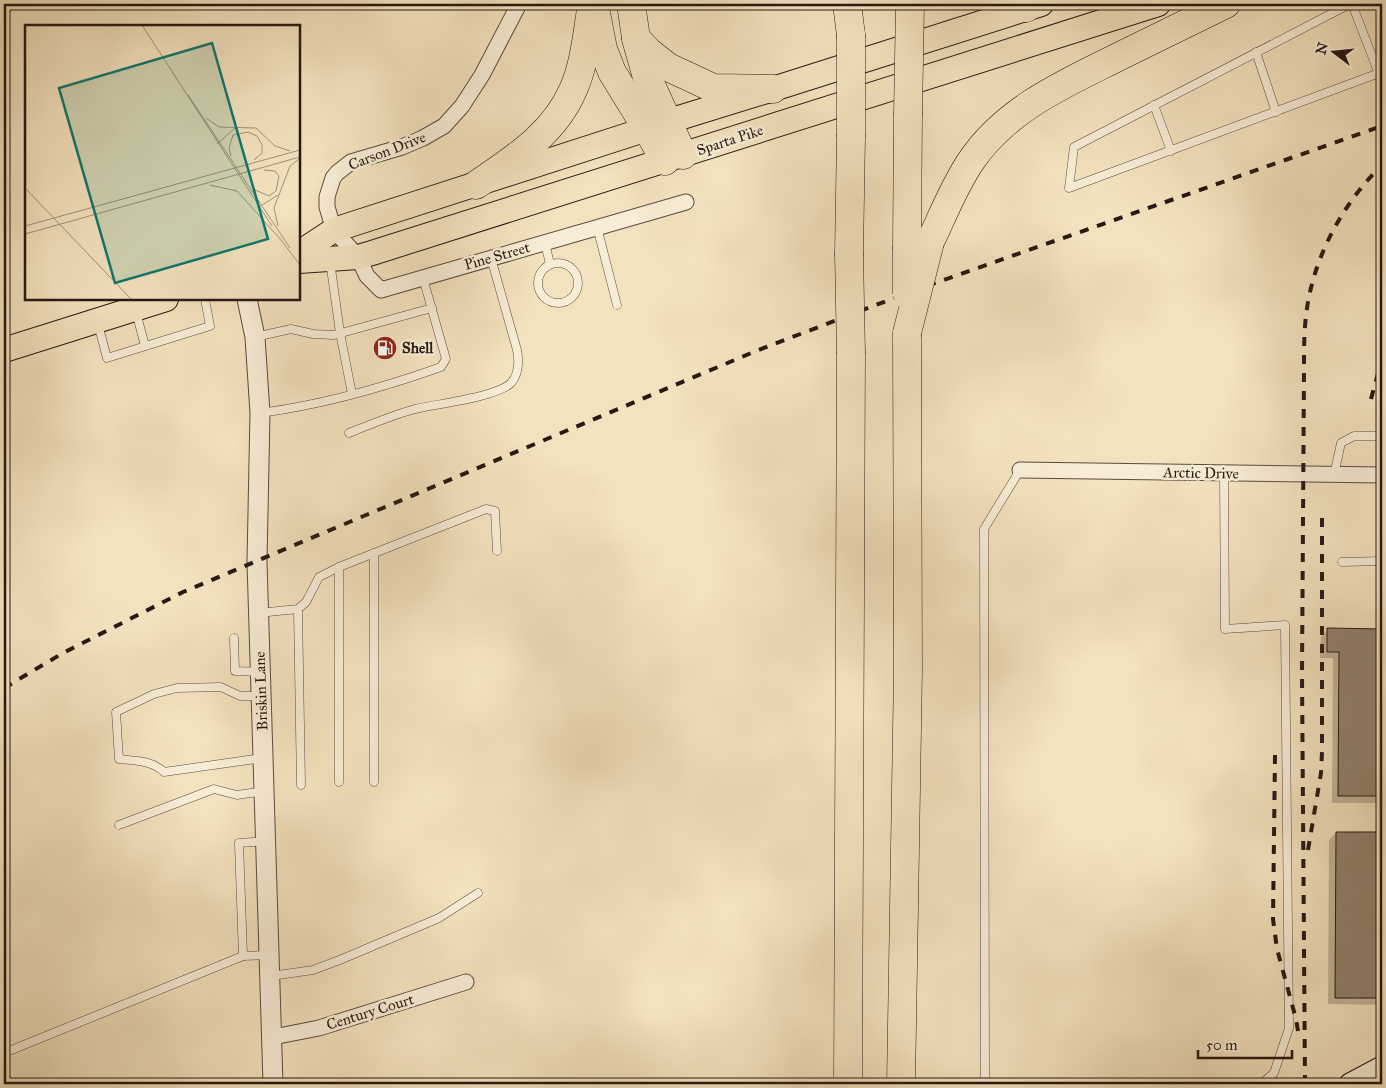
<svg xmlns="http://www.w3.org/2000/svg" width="1386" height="1088" font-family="'IM FELL Great Primer',serif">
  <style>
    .shadow { fill: #0003 }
    .building { fill: #91816c; stroke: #271813 }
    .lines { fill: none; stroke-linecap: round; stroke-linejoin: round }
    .service-casing { stroke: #5a4a3e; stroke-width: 9 }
    .minor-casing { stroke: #5a4a3e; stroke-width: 17 }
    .tertiary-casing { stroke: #5a4a3e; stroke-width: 21 }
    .secondary-casing { stroke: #271813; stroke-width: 23 }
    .primary-casing { stroke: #271813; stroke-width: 26 }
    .motorway-casing { stroke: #271813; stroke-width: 29 }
    .service { stroke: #f7ecd5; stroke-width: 8 }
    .minor { stroke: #f7ecd5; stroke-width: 15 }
    .tertiary { stroke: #f7ecd5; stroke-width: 19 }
    .secondary { stroke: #f7ecd5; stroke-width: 21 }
    .primary { stroke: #f3e2be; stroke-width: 24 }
    .motorway { stroke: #f3e2be; stroke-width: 28 }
    .rail { stroke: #271813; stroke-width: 4; stroke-dasharray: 9 9; stroke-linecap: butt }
    .motorway-bridge-casing { stroke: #271813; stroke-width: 29; stroke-linecap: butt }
    .motorway-bridge { stroke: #f3e2be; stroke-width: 28 }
    .labels { text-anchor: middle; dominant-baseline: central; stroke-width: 5; stroke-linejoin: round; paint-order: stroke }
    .street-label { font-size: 15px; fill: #271813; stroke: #f7ecd5 }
    .poi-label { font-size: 15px; font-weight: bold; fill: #271813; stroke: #f7ecd5; text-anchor: start }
    .inset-road { fill: none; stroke: #a1917a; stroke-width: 1 }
    .view { fill: #0f766e; fill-opacity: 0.15; stroke: #0f766e; stroke-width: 2.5 }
    .inset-edge { fill: none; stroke: #271813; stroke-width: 2.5 }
  </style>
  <rect width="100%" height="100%" fill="#f3e2be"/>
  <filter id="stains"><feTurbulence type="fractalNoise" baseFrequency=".004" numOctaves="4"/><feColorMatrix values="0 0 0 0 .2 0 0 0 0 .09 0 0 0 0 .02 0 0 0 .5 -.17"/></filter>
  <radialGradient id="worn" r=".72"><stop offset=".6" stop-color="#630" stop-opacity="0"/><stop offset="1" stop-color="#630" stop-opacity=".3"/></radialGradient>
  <!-- shadow -->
  <g class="shadow">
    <polygon points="1328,630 1382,630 1382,803 1332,803 1333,658 1320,658 1321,637"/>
    <polygon points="1336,833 1382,833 1382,1005 1328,1004 1329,840"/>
  </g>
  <!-- building -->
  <g class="building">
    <polygon points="1327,628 1382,629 1382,796 1338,796 1339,652 1327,652"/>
    <polygon points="1336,832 1382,832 1382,998 1335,998"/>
  </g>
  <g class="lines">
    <!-- service casing -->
    <g class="service-casing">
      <g id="service">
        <polyline points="1350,4 1074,147 1069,188 1382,72"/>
        <polyline points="1352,4 1379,74"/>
        <polyline points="1256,52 1276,112"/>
        <polyline points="1154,105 1171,151"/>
        <polyline points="597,227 617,305"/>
        <polyline points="545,243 550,264"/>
        <polyline points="330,261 340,333 352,394"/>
        <circle cx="558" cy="283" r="20"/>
        <polyline points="136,312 145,346"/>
        <polyline points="98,324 107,358 210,326 205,299"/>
        <polyline points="255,337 291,329 313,334 334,335 432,308"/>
        <path d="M260 413C321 405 382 388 441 367L446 359 423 278"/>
        <path d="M349 433C371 424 393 415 415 409 436 404 497 397 511 383 519 374 519 360 517 350L491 258"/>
        <polyline points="1224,473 1225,629 1285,625 1289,1028 1274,1073 1261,1084"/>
        <polyline points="1334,475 1341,443 1354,436 1382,436"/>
        <polyline points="374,553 374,782"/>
        <polyline points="1342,562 1382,561"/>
        <polyline points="298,609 301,785"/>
        <polyline points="258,613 298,609 306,602 319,577 339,567 486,509 495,511 497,551"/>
        <polyline points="234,638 235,671 260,672"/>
        <path d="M261 696H240L221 687 177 688 154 694 116 712 119 759C136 761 151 760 164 772L262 758"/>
        <polyline points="339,782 339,567"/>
        <polyline points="119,825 214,789 237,795 265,791"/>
        <polyline points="266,841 239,843 243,956 268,955"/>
        <polyline points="271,976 313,970 342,959 439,918 478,893"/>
        <polyline points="4,1053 243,956"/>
        <polyline points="985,1084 984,529 1020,470"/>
      </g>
    </g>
    <!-- minor casing -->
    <g class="minor-casing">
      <g id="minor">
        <polyline points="519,4 482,75 462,106 444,126 423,138 402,147 351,162 337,173 333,178 327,197 327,207 334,230 358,257 367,276 381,290 686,202"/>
        <polyline points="1020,470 1382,475"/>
        <polyline points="273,1037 319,1028 466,982"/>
      </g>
    </g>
    <!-- tertiary casing -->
    <g class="tertiary-casing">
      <polyline id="tertiary" points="247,299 255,337 260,413 257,562 273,1084"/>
    </g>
    <!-- secondary casing -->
    <g class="secondary-casing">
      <polyline id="secondary" points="1350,1084 1382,1067"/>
    </g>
    <!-- primary casing -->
    <g class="primary-casing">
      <g id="primary">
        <polyline points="299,253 334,230 647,129 669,121 773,89 1041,4"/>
        <polyline points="299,261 358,257 372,253 1158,4"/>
        <polyline points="4,350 166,299"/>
      </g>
    </g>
    <!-- motorway casing -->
    <g class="motorway-casing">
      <g id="motorway">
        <polyline points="631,4 636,38 649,52 668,67 713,88 773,89"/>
        <polyline points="847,4 851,35"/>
        <polyline points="1026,8 1032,4"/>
        <polyline points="596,13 603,49 612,72 647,129 665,161"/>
        <polyline points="636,39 646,74 683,155"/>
        <path d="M476 185C514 159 554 134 573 90 585 64 587 32 592 4"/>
        <path d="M930 242C943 215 954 186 971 161 1006 109 1064 84 1118 57 1154 39 1190 22 1226 4"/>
        <polyline points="907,247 908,115"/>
        <polyline points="849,253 851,137"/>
        <polyline points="848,1084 851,354"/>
        <polyline points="901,1084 908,670 907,333"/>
      </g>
    </g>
    <!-- service -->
    <use href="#service" class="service"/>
    <!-- minor -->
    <use href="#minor" class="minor"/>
    <!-- tertiary -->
    <use href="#tertiary" class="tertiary"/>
    <!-- secondary -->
    <use href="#secondary" class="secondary"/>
    <!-- primary -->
    <use href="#primary" class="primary"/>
    <!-- motorway -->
    <use href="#motorway" class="motorway"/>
    <!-- rail -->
    <g class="rail">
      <polyline points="1371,399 1382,359"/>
      <polyline points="4,688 63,653 183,592 756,351 915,290 1382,126"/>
      <polyline points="1275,755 1273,919 1277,949 1296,1019 1299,1037"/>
      <polyline points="1308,850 1321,773 1322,752 1322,513"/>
      <path d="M1305 1084 1302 674 1304 368C1304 346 1304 324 1308 302 1317 251 1345 201 1382 165"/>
    </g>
    <!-- motorway-bridge casing -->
    <g class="motorway-bridge-casing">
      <g id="motorway-bridge">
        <polyline points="908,115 910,4"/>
        <polyline points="851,137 851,35"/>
        <polyline points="907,247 907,294"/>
        <polyline points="849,253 851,354"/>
        <polyline points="907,333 930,242"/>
      </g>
    </g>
    <!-- motorway-bridge -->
    <use href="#motorway-bridge" class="motorway-bridge"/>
  </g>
  <!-- icons -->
  <defs>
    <g id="fuel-disc" transform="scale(1.25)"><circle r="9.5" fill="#8f2418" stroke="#f7ecd5"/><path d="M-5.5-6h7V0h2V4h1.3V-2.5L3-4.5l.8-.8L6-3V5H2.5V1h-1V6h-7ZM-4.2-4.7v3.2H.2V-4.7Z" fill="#fff"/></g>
  </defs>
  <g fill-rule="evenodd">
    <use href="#fuel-disc" x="385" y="348"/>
  </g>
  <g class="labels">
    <!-- street labels -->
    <g class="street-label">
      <text transform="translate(730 140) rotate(-18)">Sparta Pike</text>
      <text transform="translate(387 151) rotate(-21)">Carson Drive</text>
      <text transform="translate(497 256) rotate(-16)">Pine Street</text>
      <text transform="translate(1201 473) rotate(1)">Arctic Drive</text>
      <text transform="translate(261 691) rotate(-92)">Briskin Lane</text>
      <text transform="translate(370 1012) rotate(-17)">Century Court</text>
    </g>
    <!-- poi labels -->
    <g class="poi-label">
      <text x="402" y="348">Shell</text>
    </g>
  </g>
  <!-- overview -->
  <g transform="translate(25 25)">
    <rect width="275" height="275" fill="#f3e2be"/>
    <path class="inset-road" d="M117 0 247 201M163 70 265 223M181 93 194 102 231 103 250 121 265 126M192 119 210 103M206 131 204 123 208 110 223 107 232 111 237 120V128L229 135M185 160 212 166 257 216M0 163 107 275M228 164 244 171 251 166 254 151 250 146 239 145M234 182 253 170M0 201 275 125M253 201 249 183 265 141 274 134M0 209 275 132M256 215 275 240"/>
    <path class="view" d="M187 18 243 214 90 258 34 63Z"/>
    <rect width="275" height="275" class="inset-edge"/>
  </g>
  <!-- margin -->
  <rect width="1386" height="1088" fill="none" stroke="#f3e2be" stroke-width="20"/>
  <rect x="5" y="5" width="1376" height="1078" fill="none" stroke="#271813" stroke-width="2.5"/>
  <rect x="10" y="10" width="1366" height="1068" fill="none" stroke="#271813"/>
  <!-- north arrow -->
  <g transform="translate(1334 52) rotate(286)" stroke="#f7ecd5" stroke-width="4" paint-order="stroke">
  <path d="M0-4L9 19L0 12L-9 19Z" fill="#271813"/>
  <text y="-8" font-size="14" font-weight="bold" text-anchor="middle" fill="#271813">N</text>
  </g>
  <!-- scale -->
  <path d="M1198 1050v8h94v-8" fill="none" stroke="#271813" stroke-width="2.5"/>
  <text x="1206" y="1050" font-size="15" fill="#271813" stroke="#f7ecd5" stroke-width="4" paint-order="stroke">50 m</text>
  <rect width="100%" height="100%" filter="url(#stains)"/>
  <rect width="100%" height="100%" fill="url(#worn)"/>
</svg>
